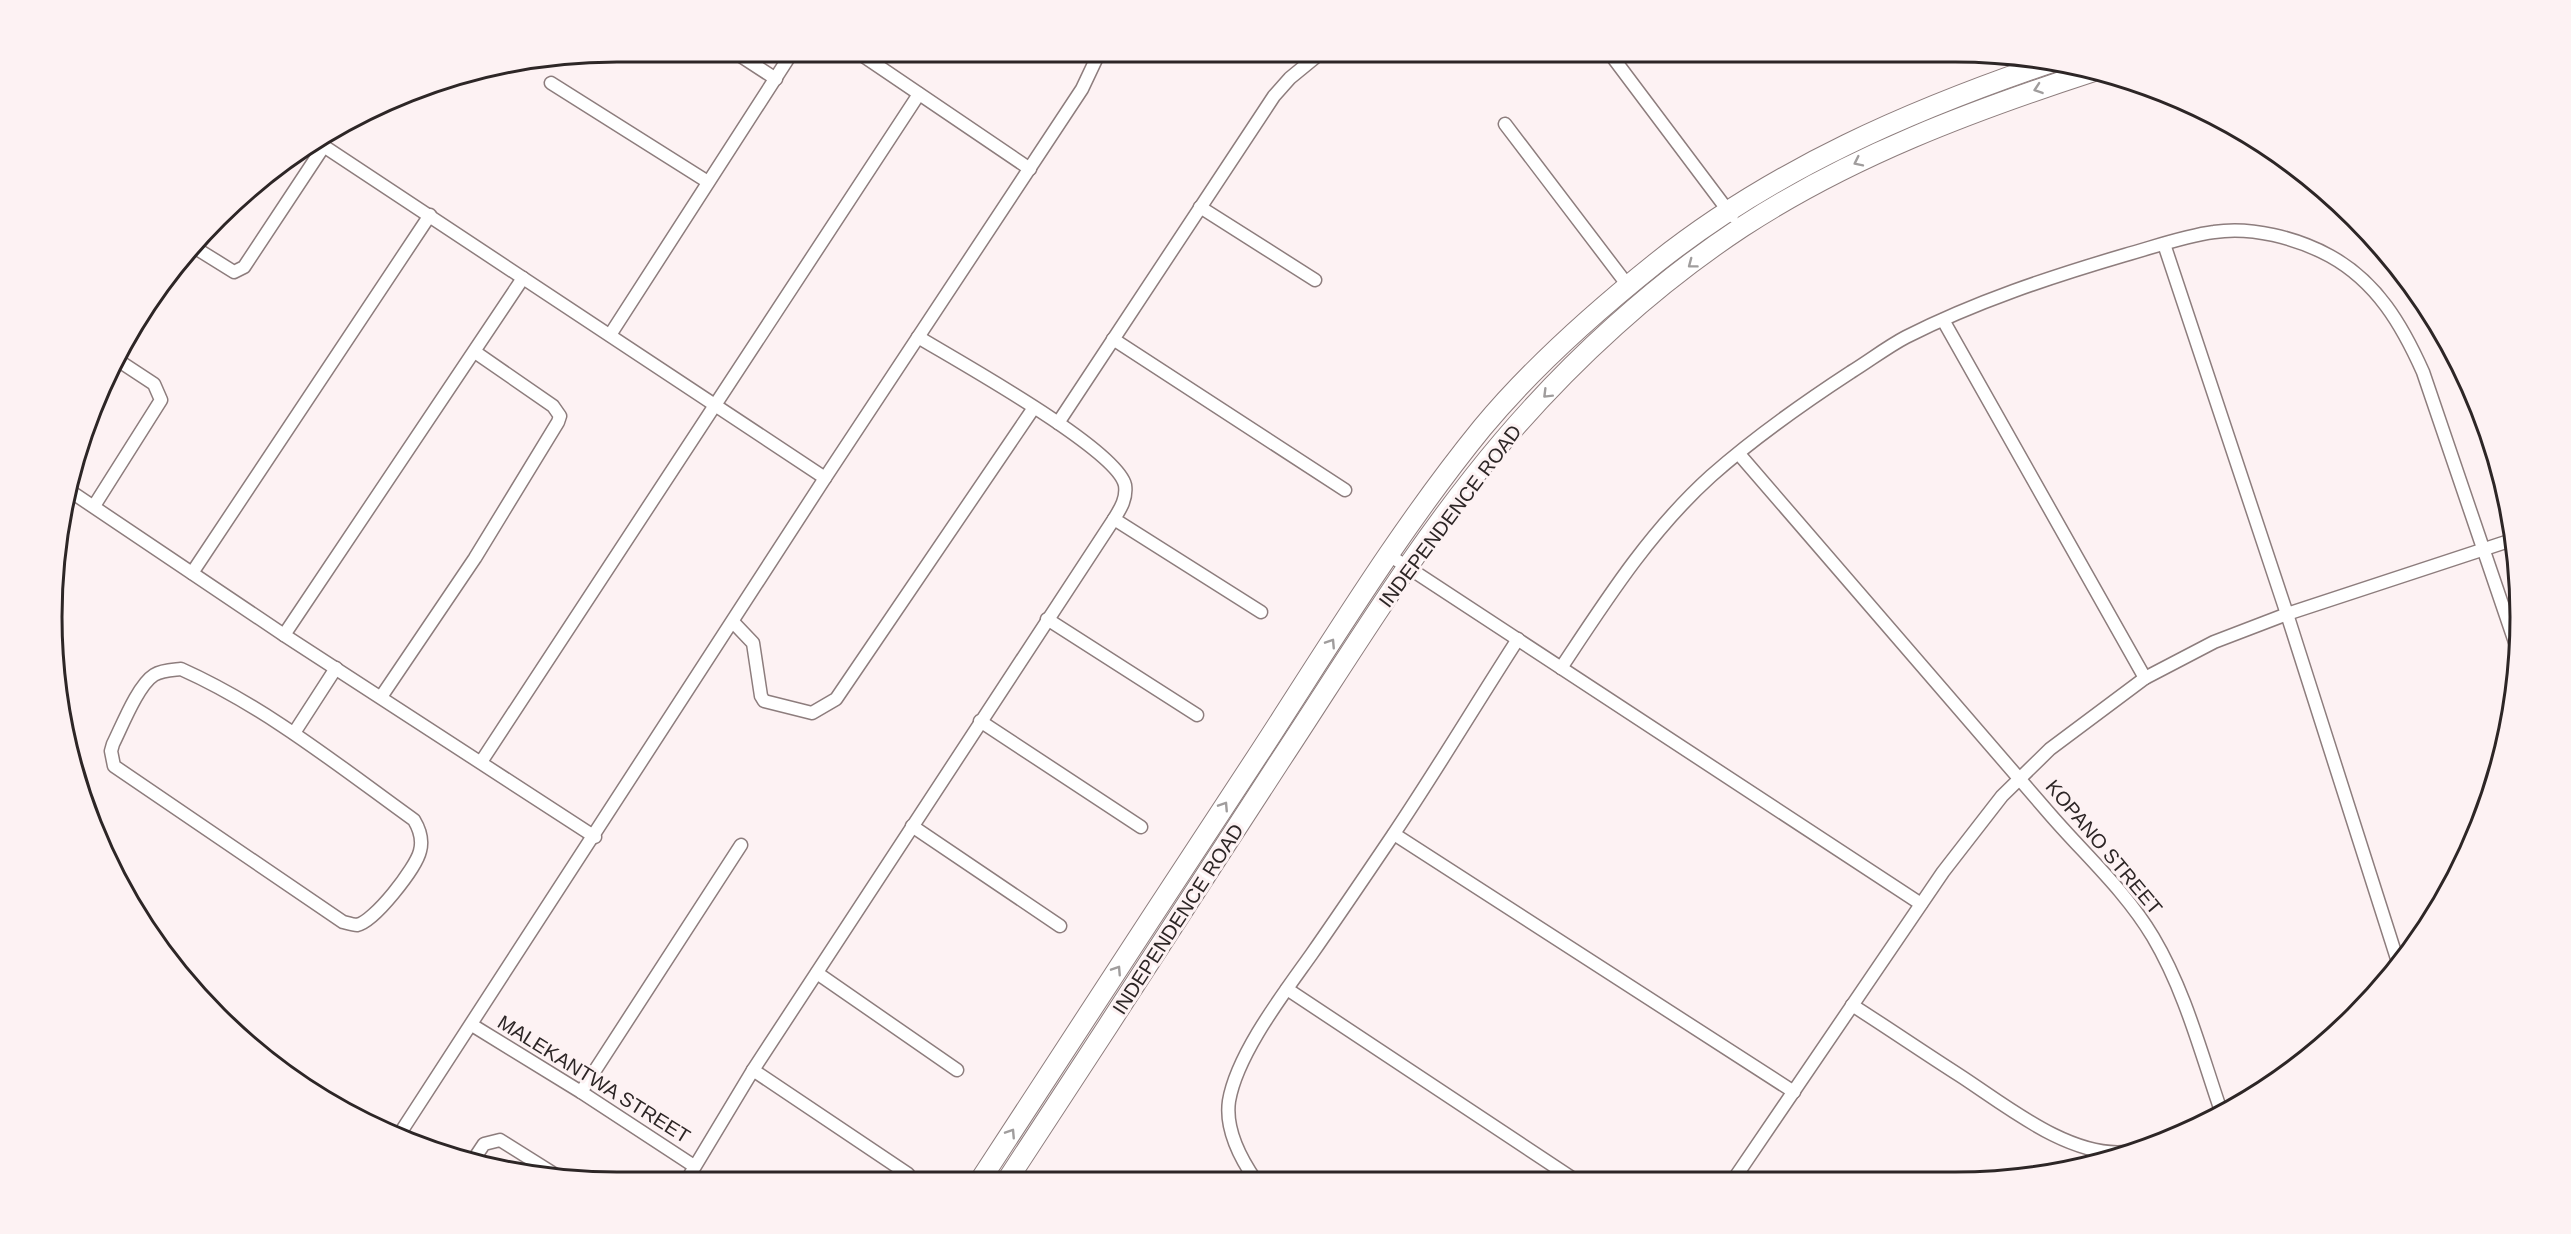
<svg xmlns="http://www.w3.org/2000/svg" width="2571" height="1234" font-family="Arial,sans-serif">
  <style>
    .lines { fill: none; stroke-linecap: round; stroke-linejoin: round }
    .minor-casing { stroke: #8d7d7d; stroke-width: 15 }
    .primary-casing { stroke: #8d7d7d; stroke-width: 22 }
    .minor { stroke: #fff; stroke-width: 12 }
    .primary { stroke: #fff; stroke-width: 20 }
    .oneway { stroke: #a09d9d }
    .labels { text-anchor: middle; dominant-baseline: central; stroke-width: 6; stroke-linejoin: round; paint-order: stroke }
    .street-label { font-size: 20px; fill: #2d2626; stroke: #fdf2f3 }
    .rim { fill: none; stroke: #2d2626; stroke-width: 3 }
  </style>
  <rect width="100%" height="100%" fill="#fdf2f3"/>
  <g class="lines">
    <!-- minor casing -->
    <g class="minor-casing">
      <g id="minor">
        <polyline points="733,51 776,79"/>
        <polyline points="856,51 1030,169"/>
        <polyline points="1608,51 1732,216"/>
        <polyline points="1788,51 1790,53"/>
        <polyline points="551,83 708,182"/>
        <polyline points="1505,124 1629,287"/>
        <polyline points="319,143 825,478"/>
        <polyline points="1200,207 1315,280"/>
        <polyline points="2164,244 2287,614 2399,965"/>
        <polyline points="197,249 234,272 244,267 324,146"/>
        <polyline points="1943,320 2145,678"/>
        <polyline points="610,335 793,51"/>
        <polyline points="1113,339 1345,490"/>
        <polyline points="1058,423 1274,96 1290,78 1323,51"/>
        <path d="M1739 454C1843 573 1945 693 2048 812 2084 854 2125 890 2153 937 2185 991 2201 1053 2221 1111"/>
        <polyline points="67,489 284,635 595,837"/>
        <polyline points="94,506 161,400 154,384 116,359"/>
        <polyline points="1114,519 1261,612"/>
        <polyline points="1389,555 1921,904"/>
        <polyline points="192,573 430,215"/>
        <polyline points="1047,619 1197,715"/>
        <polyline points="733,622 753,643 761,696 764,701 812,713 836,699 1033,409"/>
        <polyline points="284,635 523,278"/>
        <path d="M1561 668C1606 600 1650 531 1711 476 1755 437 1802 404 1851 372 1869 361 1887 347 1906 337 1975 302 2050 277 2125 255 2154 247 2184 236 2214 232 2251 226 2297 238 2330 256 2377 282 2402 325 2423 372L2517 648"/>
        <path d="M181 669C266 707 339 766 414 820 420 830 423 840 420 851 416 868 374 922 357 925 353 925 347 923 343 922L114 766 111 751 113 744C122 726 138 685 154 675 162 670 172 670 181 669Z"/>
        <polyline points="381,697 475,558 558,422 560,416 553,406 475,352"/>
        <polyline points="980,721 1141,827"/>
        <polyline points="294,733 336,668"/>
        <polyline points="481,762 919,94"/>
        <polyline points="912,826 1060,926"/>
        <polyline points="1394,834 1794,1092"/>
        <polyline points="817,973 957,1070"/>
        <polyline points="1287,989 1575,1180"/>
        <path d="M1852 1005C1888 1028 1923 1052 1959 1075 2004 1104 2069 1158 2126 1152"/>
        <polyline points="472,1025 581,1092 694,1166"/>
        <polyline points="753,1070 908,1174"/>
        <polyline points="581,1092 741,845"/>
        <polyline points="397,1138 825,478 1082,89 1100,51"/>
        <polyline points="472,1162 484,1144 500,1140 559,1177"/>
        <polyline points="1734,1179 1943,872 2002,796 2050,749 2145,678 2214,642 2287,614 2512,540"/>
        <path d="M1256 1181C1240 1158 1225 1129 1229 1101 1237 1054 1284 993 1311 955 1339 915 1366 875 1393 835 1436 771 1476 704 1518 639"/>
        <path d="M685 1183 753 1070 1114 519C1121 508 1127 498 1125 485 1117 449 956 360 918 337"/>
      </g>
    </g>
    <!-- primary casing -->
    <g class="primary-casing">
      <g id="primary">
        <path d="M979 1182C1072 1039 1166 895 1260 752 1331 643 1399 530 1482 428 1531 369 1596 311 1656 263 1774 169 1913 109 2055 61"/>
        <path d="M1006 1182C1097 1043 1188 903 1278 764 1350 655 1418 541 1503 441 1571 361 1654 285 1742 227 1851 156 1971 111 2094 71"/>
      </g>
    </g>
    <!-- minor -->
    <use href="#minor" class="minor"/>
    <!-- primary -->
    <use href="#primary" class="primary"/>
  </g>
  <!-- one-way arrows -->
  <defs><path id="oneway-chevron" d="M-2-3.5L2.5 0L-2 3.5" fill="none" stroke-width="1.6" stroke-linecap="round" stroke-linejoin="round" transform="scale(1.5)"/></defs>
  <g class="oneway">
    <use href="#oneway-chevron" transform="translate(2038 89) rotate(161)"/>
    <use href="#oneway-chevron" transform="translate(1858 162) rotate(154)"/>
    <use href="#oneway-chevron" transform="translate(1692 264) rotate(143)"/>
    <use href="#oneway-chevron" transform="translate(1547 394) rotate(135)"/>
    <use href="#oneway-chevron" transform="translate(1331 643) rotate(-57)"/>
    <use href="#oneway-chevron" transform="translate(1224 806) rotate(-57)"/>
    <use href="#oneway-chevron" transform="translate(1117 970) rotate(-57)"/>
    <use href="#oneway-chevron" transform="translate(1011 1133) rotate(-57)"/>
  </g>
  <g class="labels">
    <!-- street labels -->
    <g class="street-label">
      <text transform="translate(1450 516) rotate(-53)">INDEPENDENCE ROAD</text>
      <text transform="translate(2104 847) rotate(50)">KOPANO STREET</text>
      <text transform="translate(1178 919) rotate(-57)">INDEPENDENCE ROAD</text>
      <text transform="translate(594 1079) rotate(32)">MALEKANTWA STREET</text>
    </g>
  </g>
  <!-- crop -->
  <path d="M0 0H2571V1234H0ZM617 62H1955A555 555 0 0 1 2510 617V617A555 555 0 0 1 1955 1172H617A555 555 0 0 1 62 617V617A555 555 0 0 1 617 62Z" fill="#fdf2f3" fill-rule="evenodd"/>
  <path class="rim" d="M617 62H1955A555 555 0 0 1 2510 617V617A555 555 0 0 1 1955 1172H617A555 555 0 0 1 62 617V617A555 555 0 0 1 617 62Z"/>
</svg>
